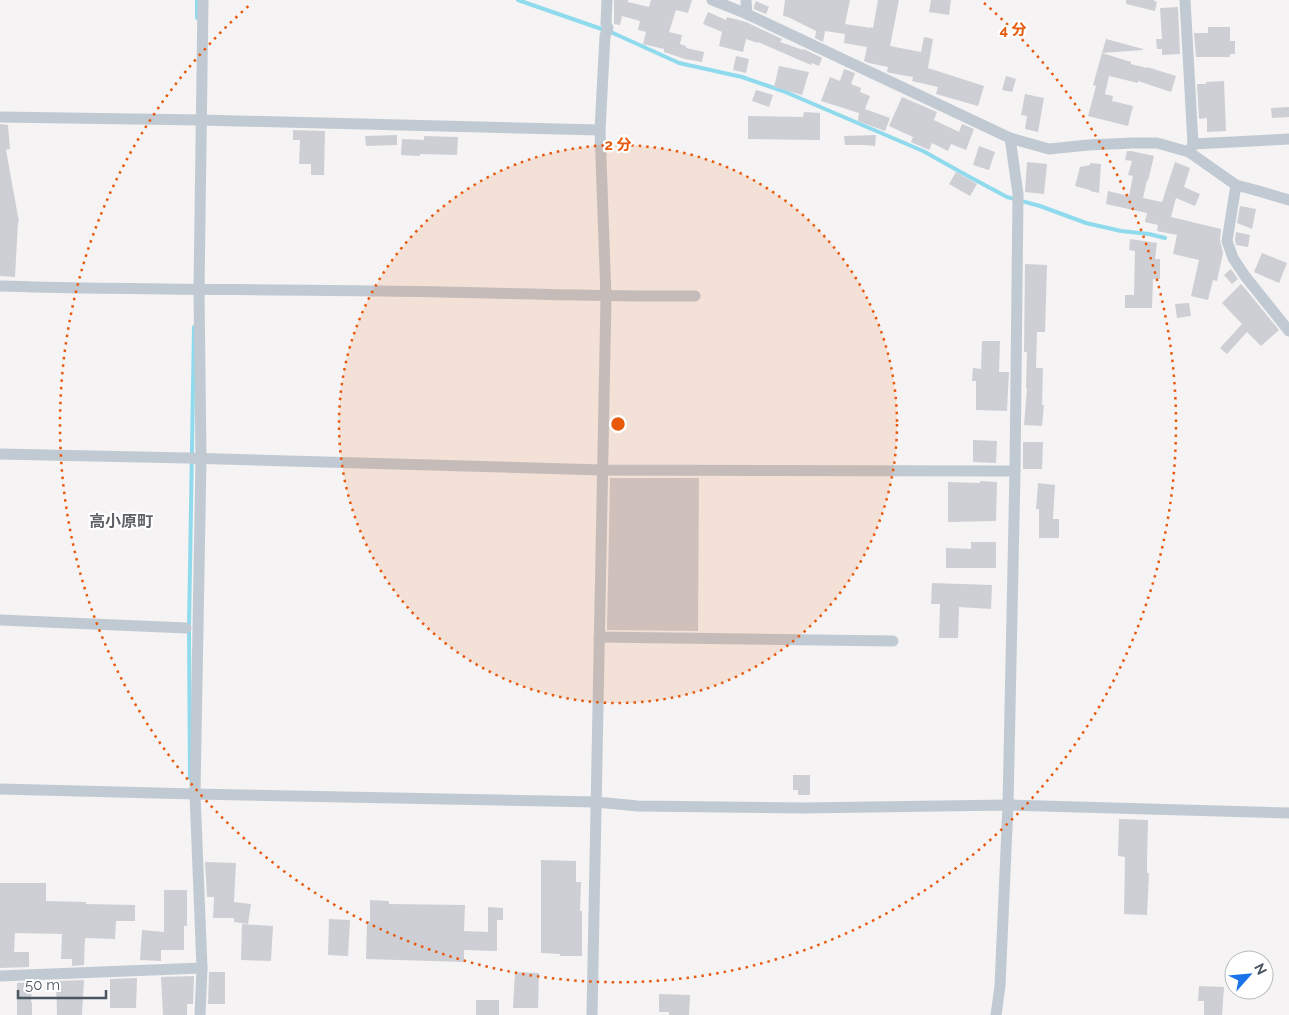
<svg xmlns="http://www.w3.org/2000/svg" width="1289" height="1015" font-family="Raleway,'Noto Sans JP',sans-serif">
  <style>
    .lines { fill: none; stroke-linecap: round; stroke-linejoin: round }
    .stream { stroke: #90daee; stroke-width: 4 }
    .building { fill: #cdcfd5 }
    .minor { stroke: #c1cad2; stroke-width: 11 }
    .ring { fill: none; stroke: #e8590c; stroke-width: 2.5; stroke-dasharray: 2.5 5 }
    .labels { text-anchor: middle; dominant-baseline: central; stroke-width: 4.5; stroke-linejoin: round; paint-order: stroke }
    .quarter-label { font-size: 16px; font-weight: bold; fill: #5f6368; stroke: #fff }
    .centre { fill: #e8590c; stroke: #fff; stroke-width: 2.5 }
    .ring-label { font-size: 15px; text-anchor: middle; font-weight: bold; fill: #e8590c; stroke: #fff; stroke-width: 4.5; stroke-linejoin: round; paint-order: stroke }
  </style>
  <rect width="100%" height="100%" fill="#f5f3f3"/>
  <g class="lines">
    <!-- stream -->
    <g class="stream">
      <polyline points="197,0 197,18"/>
      <polyline points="518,0 613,33 679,63 742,77 783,91 923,151 966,175 1007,197 1040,206 1086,223 1121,231 1149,234 1165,238"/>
      <polyline points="190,778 189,628 194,327"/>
    </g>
  </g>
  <!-- building -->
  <g class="building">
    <polygon points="614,0 628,0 628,2 649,7 651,0 692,0 688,13 676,10 669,32 682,35 680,44 686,46 686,48 704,52 702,62 685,59 664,52 664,49 643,44 646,32 638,30 640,21 622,16 620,25 614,24"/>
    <polygon points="785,0 850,0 845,24 871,28 871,27 873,28 878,0 899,0 890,46 921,52 924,37 933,39 928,68 984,86 978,106 936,94 938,87 912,81 913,77 890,73 887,72 888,67 869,63 864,61 867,47 844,43 845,34 825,31 823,42 815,38 816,31 788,17 783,16"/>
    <polygon points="931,0 951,0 949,15 929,12"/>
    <polygon points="1126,0 1154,0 1154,1 1157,2 1155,11 1126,4"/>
    <polygon points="756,1 769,7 766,14 754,9 754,6"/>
    <polygon points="1178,7 1180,54 1162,55 1162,49 1157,49 1156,39 1162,39 1160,8"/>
    <polygon points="708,12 726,20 727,17 746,22 782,39 780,42 803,50 804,49 822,58 819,66 812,63 811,65 758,42 758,43 746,39 743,52 719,46 722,32 703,24"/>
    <polygon points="1208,27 1230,27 1230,41 1235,41 1235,54 1230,54 1230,57 1196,57 1194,33 1208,33"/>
    <polygon points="1106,39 1143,49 1143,50 1102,53"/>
    <polygon points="1102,53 1131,62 1131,64 1147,68 1147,67 1176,76 1171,92 1138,81 1138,83 1109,76 1105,94 1113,96 1112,101 1133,106 1128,126 1088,116 1096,86 1093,85"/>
    <polygon points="736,56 749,59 746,73 733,70"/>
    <polygon points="779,66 809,72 802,95 774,87"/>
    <polygon points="844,69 855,73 851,84 861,88 860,92 870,96 865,109 890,118 885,131 858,121 859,113 821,101 830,77 840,81"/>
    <polygon points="1006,76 1016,79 1012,92 1002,90"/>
    <polygon points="1224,81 1226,131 1207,132 1207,118 1199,119 1197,84 1206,84 1206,82"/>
    <polygon points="756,90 773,95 769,107 752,101"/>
    <polygon points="1025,94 1044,98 1038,132 1025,129 1027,116 1021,115"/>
    <polygon points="902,97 937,112 934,120 959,132 962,124 974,129 966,150 951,144 948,151 932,143 929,150 911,142 913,137 889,126"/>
    <polygon points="1289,107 1289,117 1272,118 1271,108"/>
    <polygon points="804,112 820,113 820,140 748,139 748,116 803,117"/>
    <polygon points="0,124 8,125 10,149 6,150 19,222 18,222 15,277 0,276"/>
    <polygon points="293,130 325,131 324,175 311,175 311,164 299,164 300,140 293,140"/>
    <polygon points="397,135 397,145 366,146 365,136"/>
    <polygon points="876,135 875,146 864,145 845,145 844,136"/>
    <polygon points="424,136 458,137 457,155 420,154 420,156 401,155 402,139 424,140"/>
    <polygon points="979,146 995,152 989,170 973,165"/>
    <polygon points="1127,151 1131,151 1154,156 1148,181 1147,180 1143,198 1162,202 1175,162 1190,168 1184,187 1200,194 1195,206 1176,198 1171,217 1221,229 1220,240 1223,253 1217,281 1213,280 1208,300 1191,296 1199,260 1173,254 1177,235 1157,231 1158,225 1145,222 1147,213 1106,204 1108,191 1129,196 1133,176 1128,175 1132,161 1125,160"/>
    <polygon points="1027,162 1047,164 1044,194 1025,192"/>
    <polygon points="1090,163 1101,164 1099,193 1090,191 1090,190 1075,186 1080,167 1090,165"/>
    <polygon points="956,172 977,184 970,196 949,184"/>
    <polygon points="1240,206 1256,209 1252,229 1237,223"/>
    <polygon points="1236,232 1250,235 1248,247 1236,245 1235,240"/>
    <polygon points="1130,239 1157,243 1155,259 1160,259 1160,279 1153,279 1152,308 1125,308 1125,295 1134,295 1135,251 1129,250"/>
    <polygon points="1262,253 1287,263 1279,283 1254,272"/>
    <polygon points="1025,264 1047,265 1045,332 1037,332 1036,368 1043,368 1042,405 1044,405 1042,426 1024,425 1027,388 1026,388 1027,352 1024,352"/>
    <polygon points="1231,269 1238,279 1232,284 1224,275"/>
    <polygon points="1241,284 1248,292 1279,330 1261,346 1247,332 1227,354 1220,348 1242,324 1222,303"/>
    <polygon points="1189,303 1191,316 1177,318 1175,304"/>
    <polygon points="982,341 1000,341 999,372 1009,372 1007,411 976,410 976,381 972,381 973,368 981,369"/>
    <polygon points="973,440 997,441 996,463 973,462"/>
    <polygon points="1023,442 1043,442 1042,469 1023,469"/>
    <polygon points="610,478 699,478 698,631 607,630"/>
    <polygon points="980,481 997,482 996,521 948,522 948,482 980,483"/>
    <polygon points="1038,483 1055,485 1053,519 1059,519 1059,538 1039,538 1039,509 1036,509"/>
    <polygon points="971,542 996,542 996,568 946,568 946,548 971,549"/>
    <polygon points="932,583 992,585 991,609 959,607 958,638 939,638 940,604 931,604"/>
    <polygon points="793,775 810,775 810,795 798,795 798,790 793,790"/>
    <polygon points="1119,819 1148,820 1147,860 1147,873 1149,873 1147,915 1124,914 1125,857 1118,856"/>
    <polygon points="541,860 576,861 576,882 581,882 580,911 582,911 582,956 560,956 560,954 541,953"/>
    <polygon points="205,862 236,863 234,902 251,904 248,924 234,922 234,918 213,918 214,897 207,897"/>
    <polygon points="0,883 46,883 46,901 86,902 86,904 135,905 135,921 116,921 115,939 85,938 84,965 72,966 72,959 61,959 62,934 15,933 14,952 29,952 29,967 0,968"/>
    <polygon points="164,890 187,890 187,926 184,926 184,950 161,950 161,961 140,960 142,930 164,932"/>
    <polygon points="370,900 389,901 389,904 465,905 464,931 488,932 488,907 503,908 503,920 497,920 497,951 464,950 464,962 366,959 367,921 370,921"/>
    <polygon points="329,919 350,920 348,956 328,955"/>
    <polygon points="242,924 273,926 271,961 241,960"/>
    <polygon points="209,972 225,972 225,1004 208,1004"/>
    <polygon points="515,972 539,973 538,1008 513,1008"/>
    <polygon points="194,976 193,1004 187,1004 187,1015 163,1015 161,977"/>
    <polygon points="137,978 136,1008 110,1008 110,979"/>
    <polygon points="84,980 82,1015 57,1015 56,981"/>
    <polygon points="32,982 31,1002 32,1002 32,1015 17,1015 17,983"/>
    <polygon points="1199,986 1224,987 1222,1015 1204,1015 1204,1001 1198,1001"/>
    <polygon points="659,994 690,995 689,1015 669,1015 669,1012 659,1012"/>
    <rect x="476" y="1000" width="23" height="15"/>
  </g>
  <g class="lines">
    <!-- minor -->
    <g class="minor">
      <polyline points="712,0 747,14 1010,138 1049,149 1088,145 1133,143 1157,143 1189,152 1236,185 1255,190 1289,200"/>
      <polyline points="746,0 747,14"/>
      <polyline points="1185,0 1193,144 1189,152"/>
      <polyline points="0,117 201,120 600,130"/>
      <polyline points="1193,144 1289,139"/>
      <polyline points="1236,185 1227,241 1233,258 1245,276 1289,331"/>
      <path d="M0 286C127 290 254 289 382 291 486 292 590 297 695 296"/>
      <polyline points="0,454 187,458 602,470 1015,471"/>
      <polyline points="0,620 186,628"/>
      <polyline points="599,637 893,641"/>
      <polyline points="0,789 195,794 596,802 638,806 803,808 1008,805 1289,813"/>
      <polyline points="0,976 202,968"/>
      <polyline points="200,1015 202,968 195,794 201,459 199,290 203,0"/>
      <polyline points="592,1015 606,297 600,130 605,36 608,28 606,24 607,0"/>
      <polyline points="996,1015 1000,986 1008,805 1015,471 1018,194 1010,138"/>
    </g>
  </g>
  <!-- distance rings -->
  <circle cx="618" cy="424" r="279" fill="#e8590c" fill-opacity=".12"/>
  <g class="ring">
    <circle cx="618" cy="424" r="279"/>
    <path d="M984 3A558 558 0 1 1 252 3"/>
  </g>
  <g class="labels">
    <!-- quarter labels -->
    <g class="quarter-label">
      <text x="121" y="521">高小原町</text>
    </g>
  </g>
  <circle cx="618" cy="424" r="8" class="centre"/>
  <g class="ring-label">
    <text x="1013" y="35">4 分</text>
    <text x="618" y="150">2 分</text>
  </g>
  <!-- north arrow -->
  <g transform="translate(1249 975) rotate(63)"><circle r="24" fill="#ffffff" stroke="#b7bbc0"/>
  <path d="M0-4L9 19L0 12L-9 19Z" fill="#1a73e8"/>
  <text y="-8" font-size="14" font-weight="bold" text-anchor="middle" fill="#4a5661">N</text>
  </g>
  <!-- scale -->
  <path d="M18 990v8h88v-8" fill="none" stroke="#4a5661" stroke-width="2.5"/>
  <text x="25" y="990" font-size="15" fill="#4a5661" stroke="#ffffff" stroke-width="4" paint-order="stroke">50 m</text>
</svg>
